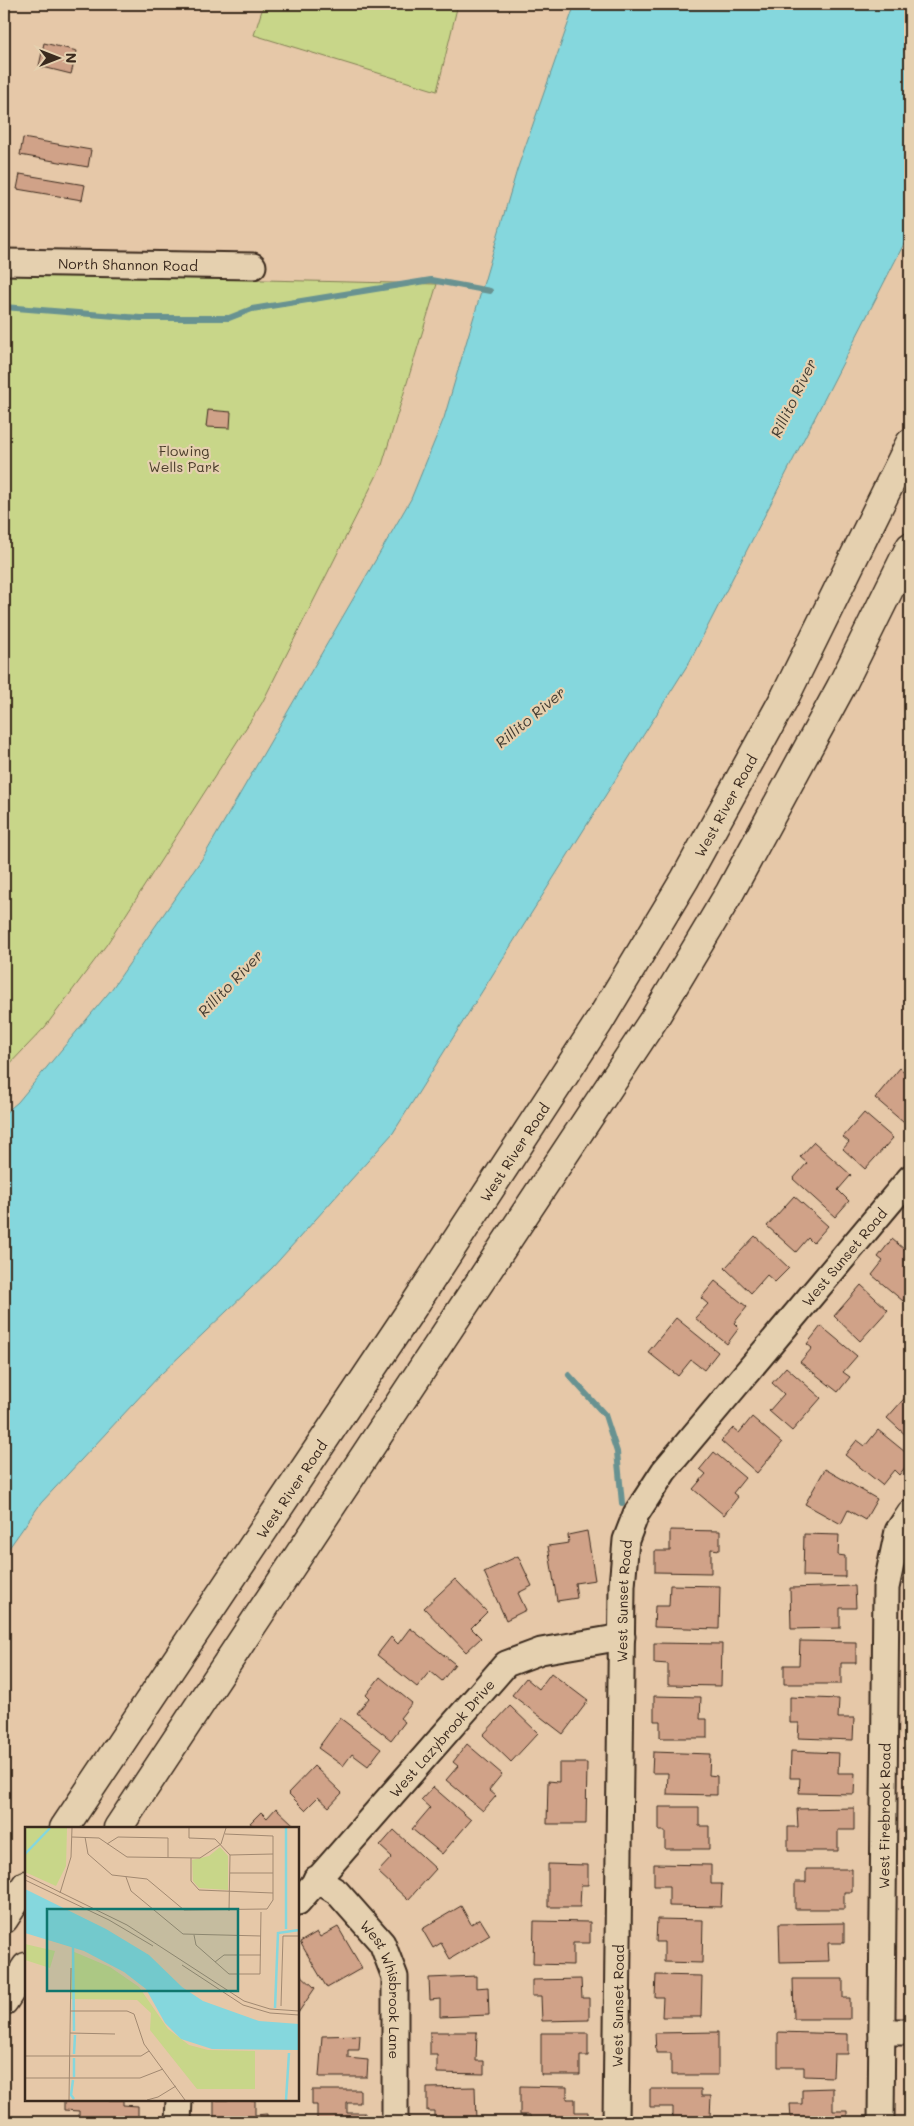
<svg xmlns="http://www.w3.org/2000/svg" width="914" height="2126" font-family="Mali,sans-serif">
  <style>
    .green { fill: #c8d689; stroke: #828054 }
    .water { fill: #85d7dd; stroke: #679291 }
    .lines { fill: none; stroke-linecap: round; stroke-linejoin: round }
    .stream { stroke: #679291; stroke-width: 6 }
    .building { fill: #d0a288; stroke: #3b2a1e }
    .street-casing { stroke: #3b2a1e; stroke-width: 29 }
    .primary-casing { stroke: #3b2a1e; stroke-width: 31 }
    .street { stroke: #e5d0af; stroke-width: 25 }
    .primary { stroke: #e5d0af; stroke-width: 28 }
    .labels { text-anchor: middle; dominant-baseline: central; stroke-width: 4.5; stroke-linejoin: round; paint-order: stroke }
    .street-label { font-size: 14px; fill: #3b2a1e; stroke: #e5d0af }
    .park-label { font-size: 14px; fill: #493b29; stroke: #e5d0af }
    .water-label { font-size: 15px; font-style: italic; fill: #423b31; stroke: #e5d0af }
    .inset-river { fill: none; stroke: #85d7dd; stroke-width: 2.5 }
    .inset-road { fill: none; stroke: #a28971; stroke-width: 1 }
    .view { fill: #0f766e; fill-opacity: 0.15; stroke: #0f766e; stroke-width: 2.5 }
    .inset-edge { fill: none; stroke: #3b2a1e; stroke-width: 2.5 }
  </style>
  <rect width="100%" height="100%" fill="#e6c8a8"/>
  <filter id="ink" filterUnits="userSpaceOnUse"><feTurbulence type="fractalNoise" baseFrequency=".02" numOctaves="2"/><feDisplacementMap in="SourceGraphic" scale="10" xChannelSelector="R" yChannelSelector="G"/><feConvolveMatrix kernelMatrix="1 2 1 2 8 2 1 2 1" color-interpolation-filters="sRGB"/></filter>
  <g filter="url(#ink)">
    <!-- green -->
    <g class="green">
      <polygon points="264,4 458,4 437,91 254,35"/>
      <polygon points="4,274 437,284 382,465 262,703 107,944 45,1027 4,1070"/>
    </g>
    <!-- water -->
    <polygon class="water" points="575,4 910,4 910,232 690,661 393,1133 272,1268 160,1375 41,1503 4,1555 4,1114 18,1102 111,990 204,856 411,499 444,418 517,170"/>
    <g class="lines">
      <!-- stream -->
      <g class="stream">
        <polyline points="4,307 140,318 229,318 252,309 431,280 490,291"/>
        <polyline points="569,1375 605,1415 617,1452 622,1503"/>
      </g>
    </g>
    <!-- building -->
    <g class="building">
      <polygon points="44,43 77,51 71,74 39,66"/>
      <polygon points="23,138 91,150 88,167 20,155"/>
      <polygon points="20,174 85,185 82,200 17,189"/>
      <polygon points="208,410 231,412 230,428 206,427"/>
      <polygon points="900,1068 910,1077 910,1114 903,1122 875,1098"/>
      <polygon points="864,1113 893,1138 865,1169 843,1149 849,1142 843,1137"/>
      <polygon points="814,1142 851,1175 838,1190 849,1201 835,1217 793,1179 807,1163 800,1157"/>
      <polygon points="794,1196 828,1226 813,1243 808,1238 796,1252 767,1226"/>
      <polygon points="755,1236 789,1268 775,1282 767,1275 751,1293 725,1268"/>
      <polygon points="892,1239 910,1254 910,1292 903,1301 872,1275 883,1261 878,1257"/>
      <polygon points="715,1281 747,1307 734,1323 739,1328 727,1344 695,1318 708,1304 701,1298"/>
      <polygon points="861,1285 888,1310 860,1341 834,1316"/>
      <polygon points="676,1318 718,1352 704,1370 691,1360 678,1376 648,1352"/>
      <polygon points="821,1326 857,1356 843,1372 850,1377 838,1392 800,1362 812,1348 807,1344"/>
      <polygon points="786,1367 821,1398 792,1431 769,1411 784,1394 772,1383"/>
      <polygon points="910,1392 910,1439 887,1418"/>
      <polygon points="752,1417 782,1443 757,1473 721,1441 733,1428 739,1433"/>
      <polygon points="878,1430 910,1456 910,1461 899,1475 894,1470 882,1485 845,1455 857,1440 865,1446"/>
      <polygon points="714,1452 745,1478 733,1493 738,1497 724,1515 693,1489 706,1474 700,1469"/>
      <polygon points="825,1469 877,1499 865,1520 848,1510 841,1524 805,1504"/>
      <polygon points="670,1530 720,1531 720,1550 711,1549 711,1573 655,1572 655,1551 670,1551"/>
      <polygon points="587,1531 595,1580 575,1583 577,1598 557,1601 548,1546 569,1543 568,1535"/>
      <polygon points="804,1534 839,1535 838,1555 845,1556 845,1577 803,1576"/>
      <polygon points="518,1556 532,1586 518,1593 526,1610 506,1620 484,1572"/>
      <polygon points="455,1579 487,1612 471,1628 481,1638 466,1652 424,1608"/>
      <polygon points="670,1585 720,1586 719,1629 654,1627 655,1606 669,1606"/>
      <polygon points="855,1586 856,1608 840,1608 840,1628 791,1629 790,1588"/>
      <polygon points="410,1628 455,1664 442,1681 430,1671 417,1687 377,1655 391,1637 398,1644"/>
      <polygon points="800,1641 856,1642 856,1663 841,1663 841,1684 784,1684 784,1665 799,1665"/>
      <polygon points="654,1643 722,1644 721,1686 668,1685 668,1664 654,1663"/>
      <polygon points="551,1673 588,1701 563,1734 512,1695 526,1678 539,1689"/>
      <polygon points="380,1677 412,1703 400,1718 405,1722 391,1740 357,1713 369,1698 366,1695"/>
      <polygon points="654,1696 701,1697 700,1719 707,1719 707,1738 660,1738 660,1721 654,1721"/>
      <polygon points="790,1697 839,1699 838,1718 854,1718 853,1740 798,1738 799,1723 790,1723"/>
      <polygon points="510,1706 538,1733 511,1762 483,1735"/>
      <polygon points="340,1718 381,1749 368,1766 352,1754 343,1766 318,1748"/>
      <polygon points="467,1744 502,1774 489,1790 496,1796 483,1811 446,1780 458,1766 453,1762"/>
      <polygon points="791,1751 839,1753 838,1773 855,1773 854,1794 799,1793 800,1778 790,1778"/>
      <polygon points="653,1752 710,1754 709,1775 717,1776 717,1795 667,1794 668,1773 652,1773"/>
      <polygon points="559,1763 587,1763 586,1824 547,1824 548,1781 559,1782"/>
      <polygon points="314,1766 342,1793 329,1807 318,1797 305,1810 288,1793"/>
      <polygon points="433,1787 471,1820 442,1854 412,1829 430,1808 421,1800"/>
      <polygon points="659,1807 699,1807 699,1826 709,1826 709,1849 665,1849 665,1831 659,1831"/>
      <polygon points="276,1808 294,1825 290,1828 256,1828 250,1823 261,1812 267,1818"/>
      <polygon points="854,1808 854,1830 838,1830 838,1851 788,1851 788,1827 798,1827 797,1809"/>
      <polygon points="394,1830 436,1869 408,1900 378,1872 392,1857 380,1846"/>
      <polygon points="548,1864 588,1865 588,1885 581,1885 580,1907 548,1907"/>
      <polygon points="654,1864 711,1865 711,1884 722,1884 721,1907 669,1906 669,1886 654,1886"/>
      <polygon points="806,1869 852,1869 852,1892 844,1892 844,1909 795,1909 795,1882 806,1882"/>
      <polygon points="461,1906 471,1924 480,1919 490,1935 450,1959 441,1943 433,1948 422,1929"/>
      <polygon points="657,1919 703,1920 702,1963 664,1962 664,1942 656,1942"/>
      <polygon points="534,1921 590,1922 590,1943 573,1943 573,1965 533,1964"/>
      <polygon points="844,1923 844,1943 828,1943 829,1961 780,1962 779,1924"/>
      <polygon points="338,1927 362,1968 327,1988 300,1942 317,1932 320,1937"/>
      <polygon points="298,1972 315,1988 298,2013"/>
      <polygon points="656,1975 702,1976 701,2017 662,2017 663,1997 655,1997"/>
      <polygon points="476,1976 476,1988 488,1987 489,2015 440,2017 440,1999 430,2000 429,1978"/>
      <polygon points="581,1979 582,1998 589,1998 589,2020 542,2021 541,1996 532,1996 532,1980"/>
      <polygon points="793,1979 843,1979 843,1998 850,1998 850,2019 794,2019"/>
      <polygon points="430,2032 477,2032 476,2061 484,2061 484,2074 437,2073 437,2055 430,2055"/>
      <polygon points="718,2032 718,2075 671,2075 671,2053 656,2053 655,2033"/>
      <polygon points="778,2032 848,2034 848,2054 834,2054 833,2077 804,2076 804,2067 778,2067"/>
      <polygon points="541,2033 588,2033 588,2056 580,2056 580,2075 541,2075"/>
      <polygon points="360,2035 359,2050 348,2050 348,2058 368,2060 367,2077 319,2077 322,2036"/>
      <polygon points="520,2086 567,2087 567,2099 575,2099 575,2112 588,2112 588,2122 530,2122 530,2115 520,2115"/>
      <polygon points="475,2087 476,2122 434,2122 434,2111 427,2111 427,2088"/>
      <polygon points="833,2088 833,2111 847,2111 847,2122 801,2122 801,2119 791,2120 790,2104 802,2104 802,2089"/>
      <polygon points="650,2089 701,2089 701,2096 711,2096 710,2117 699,2117 699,2122 673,2122 673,2107 650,2107"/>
      <polygon points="312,2090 360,2090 360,2103 347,2103 347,2113 365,2113 365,2122 317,2122 317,2105 312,2105"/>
      <polygon points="64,2100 123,2100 123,2105 138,2106 138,2122 79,2120 79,2111 64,2110"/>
      <polygon points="214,2100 255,2100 255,2115 267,2114 267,2122 214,2122"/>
    </g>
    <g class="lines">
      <!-- street casing -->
      <g class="street-casing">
        <g id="street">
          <path id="s1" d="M4 262 253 266"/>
          <path id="s2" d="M316 1879 337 1892 382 1943 395 1977V2122"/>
          <path id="s3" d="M298 1902 506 1664 541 1651 622 1637"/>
          <polyline points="882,2032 910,2032"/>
          <polyline points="178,2122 179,2100"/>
          <path id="s4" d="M616 2122 622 1586 626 1540 636 1514 664 1471 910 1178"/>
          <path id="s5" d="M881 2122 886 1588 898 1531 910 1513"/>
        </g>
      </g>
      <!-- primary casing -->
      <g class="primary-casing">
        <g id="primary">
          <path id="s6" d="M64 1828 415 1304 599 1022 685 879 785 697 910 443"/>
          <polyline points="118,1828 654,1019 730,892 841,687 910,547"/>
          <polyline points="4,1919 26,1885"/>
          <polyline points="4,2001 26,1967"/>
        </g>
      </g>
      <!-- street -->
      <use href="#street" class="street"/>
      <!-- primary -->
      <use href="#primary" class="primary"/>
    </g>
  </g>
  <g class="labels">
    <!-- street labels -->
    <g class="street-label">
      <text stroke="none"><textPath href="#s1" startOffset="124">North Shannon Road</textPath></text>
      <text stroke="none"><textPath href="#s6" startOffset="1218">West River Road</textPath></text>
      <text stroke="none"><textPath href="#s6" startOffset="812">West River Road</textPath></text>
      <text stroke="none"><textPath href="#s4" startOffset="941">West Sunset Road</textPath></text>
      <text stroke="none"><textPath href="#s6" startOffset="408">West River Road</textPath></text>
      <text stroke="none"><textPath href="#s4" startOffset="521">West Sunset Road</textPath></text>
      <text stroke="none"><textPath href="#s3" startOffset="218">West Lazybrook Drive</textPath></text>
      <text stroke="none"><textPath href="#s5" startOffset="306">West Firebrook Road</textPath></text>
      <text stroke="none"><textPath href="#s2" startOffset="138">West Whisbrook Lane</textPath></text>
      <text stroke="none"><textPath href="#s4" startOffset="116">West Sunset Road</textPath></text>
    </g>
    <!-- park labels -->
    <g class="park-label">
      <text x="184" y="450">Flowing<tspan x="184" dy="16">Wells Park</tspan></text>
    </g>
    <!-- water labels -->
    <g class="water-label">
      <text transform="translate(793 398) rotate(-64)">Rillito River</text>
      <text transform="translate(530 717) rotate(-40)">Rillito River</text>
      <text transform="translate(230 983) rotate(-46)">Rillito River</text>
    </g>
  </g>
  <!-- overview -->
  <g transform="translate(25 1827)">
    <rect width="274" height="274" fill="#e6c8a8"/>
    <path d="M0 1H42L41 39 31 59 0 45ZM195 20 203 29V63L174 61 168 54 167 33 184 29ZM0 117 30 124 25 141 0 133ZM47 124 85 140 114 160 143 202 164 218 183 223 230 224V262H172L125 203 126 186 112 173 46 172Z" fill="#c8d689"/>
    <path d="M0 62 81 102 124 128 157 160 178 174 234 194 274 197V223L187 222 156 212 140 196 121 162 99 145 59 124 0 106Z" fill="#85d7dd"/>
    <path class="inset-river" d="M0 27 25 1M261 102V1M48 119 49 204M250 181 253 106 274 103M49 227 50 208M49 231V250M48 253 46 268 49 272M261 273 264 226"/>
    <path class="inset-road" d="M164 1V11L190 12 205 28 204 84M47 10 74 11 102 30 175 31 196 17 201 1M60 10 63 27 87 48 122 52 159 83 242 82 248 73V9L200 7M82 17 93 10 143 11V31M205 28 248 27M166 31V54L174 63 248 66M205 46H248M0 48 102 98 219 174 245 182 274 184M101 50 106 64 158 107 236 109M0 53 84 93 128 119M35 66 46 30 47 1M169 108 171 118 204 147H235M190 135 199 128H236M157 138 218 178 245 186 274 188M235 147 236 85M256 179 258 109H274M45 184H102L109 187 119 217 160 273M45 206 90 207M0 229H116L124 224M0 251H115L138 242M44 273 46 141M122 273 133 270 151 259"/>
    <path class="view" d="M22 82H213V164H22Z"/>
    <rect width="274" height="274" class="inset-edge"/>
  </g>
  <!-- margin -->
  <rect width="914" height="2126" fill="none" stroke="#e5d0af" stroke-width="20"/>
  <rect x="10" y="10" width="894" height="2106" fill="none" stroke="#3b2a1e" stroke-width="2" filter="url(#ink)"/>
  <!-- north arrow -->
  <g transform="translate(58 58) rotate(90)" stroke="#e5d0af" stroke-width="4" paint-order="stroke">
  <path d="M0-4L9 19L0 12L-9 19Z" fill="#3b2a1e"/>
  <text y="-8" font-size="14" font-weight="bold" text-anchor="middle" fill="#3b2a1e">N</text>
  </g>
</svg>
